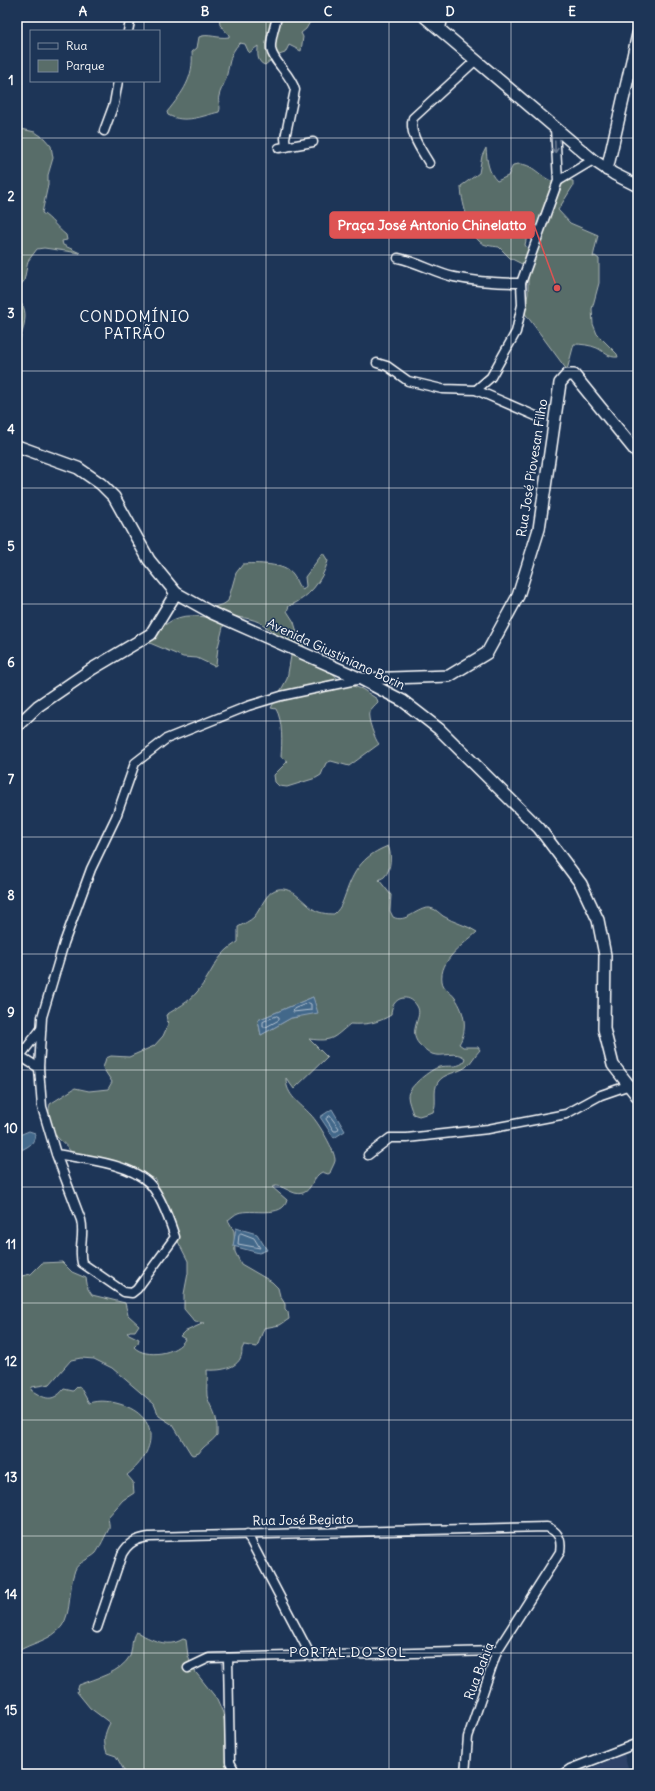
<svg xmlns="http://www.w3.org/2000/svg" width="655" height="1791" font-family="Delius,sans-serif">
  <style>
    .built { fill: #2f4367 }
    .green { fill: #596d69; stroke: #acb6b4; fill-rule: evenodd }
    .water { fill: #42678a; stroke: #8ea4b9 }
    .lines { fill: none; stroke-linecap: round; stroke-linejoin: round }
    .shore { stroke: #b3c2d0; stroke-width: 1 }
    .street-casing { stroke: #fff; stroke-width: 11 }
    .secondary-casing { stroke: #fff; stroke-width: 14 }
    .street { stroke: #1d3557; stroke-width: 8 }
    .secondary { stroke: #1d3557; stroke-width: 11 }
    .oneway { stroke: #6c7c92 }
    .grid { fill: none; stroke: #fff; stroke-width: 1; stroke-opacity: 0.55 }
    .labels { text-anchor: middle; dominant-baseline: central; stroke-width: 3; stroke-linejoin: round; paint-order: stroke }
    .street-label { font-size: 13px; fill: #fff; stroke: #1d3557 }
    .neighbourhood-label { font-size: 14px; letter-spacing: 1px; fill: #fff; stroke: #1d3557 }
    .quarter-label { font-size: 15px; letter-spacing: 1px; fill: #fff; stroke: #1d3557 }
    .leader { fill: none; stroke: #de5353; stroke-width: 1.5 }
    .callout-dot { fill: #de5353; stroke: #1d3557; stroke-width: 1.5 }
    .callout { fill: #de5353; stroke: #de5353; stroke-width: 1.5 }
    .callout-label { font-size: 14px; text-anchor: middle; font-weight: bold; fill: #fff }
    .neatline { fill: none; stroke: #fff; stroke-width: 1.5 }
    .grid-label { font-size: 13px; text-anchor: middle; font-weight: bold; fill: #fff }
  </style>
  <rect width="100%" height="100%" fill="#1d3557"/>
  <filter id="ink" filterUnits="userSpaceOnUse"><feTurbulence type="fractalNoise" baseFrequency=".025" numOctaves="2"/><feDisplacementMap in="SourceGraphic" scale="8" xChannelSelector="R" yChannelSelector="G"/><feConvolveMatrix kernelMatrix="1 2 1 2 8 2 1 2 1" color-interpolation-filters="sRGB"/></filter>
  <g filter="url(#ink)">
    <!-- built -->
    <polygon class="built" points="624,1754 630,1774 578,1774"/>
    <!-- green -->
    <g class="green">
      <path d="M219 17C229 16 238 21 248 19L249 17H313L306 29 301 33 303 37 301 51 289 45 285 53 276 56 265 65C256 62 258 53 258 46L249 53 245 44 240 43C228 54 230 67 225 81 223 86 220 91 219 96 217 102 222 106 219 112 202 116 185 124 168 115L167 112C183 92 194 78 192 52L197 48 199 37C208 33 218 39 229 37V35L220 25Z"/>
      <path d="M17 128 35 132 44 138 51 146 53 158 48 175V185L42 213C51 218 57 228 66 235L67 240 62 241 63 245 80 253 44 248 37 249 28 261 24 281 17 289Z"/>
      <path d="M486 148C487 161 488 172 497 181L508 176 513 165C532 160 538 177 554 182 561 184 567 179 573 181V186L558 210 570 223 598 235 593 257 595 256 599 259V283L592 309 593 324 597 334 617 354 618 357C608 358 605 352 597 348 590 345 581 344 574 344L567 370 524 312 528 294V276L539 246 538 243 530 236H527L525 245 530 252 528 262 522 264 510 258 499 247C492 246 483 246 478 240 469 230 461 199 461 186L479 173 482 156Z"/>
      <path d="M17 300C34 310 19 337 17 352Z"/>
      <path d="M323 553 328 561C322 581 309 598 289 606L287 611 294 622 298 636 309 654 323 663 341 682 362 689 377 699 378 702C375 705 371 709 369 712 367 718 375 740 379 744L349 766 331 761 326 763 321 775 316 778 287 787 279 786 275 782 274 775 288 761 281 757C282 743 283 721 276 709L271 708 287 679 291 656C273 633 267 618 234 617L224 623 218 647 216 665 214 666 197 658 183 657 145 641C172 619 176 612 212 618L207 609 224 604 228 601 236 573 243 564C256 563 285 563 293 575 297 580 297 586 303 590L306 586 305 577Z"/>
      <path d="M388 846C392 853 391 870 385 876 384 878 381 878 379 880L391 895 390 911 393 917C406 924 417 907 430 908 436 909 439 913 443 916 454 923 467 925 477 932 464 944 439 960 442 981 443 989 451 992 455 998 465 1012 468 1030 459 1044L463 1047H478L480 1050C475 1055 471 1063 466 1067 458 1073 444 1073 438 1082 432 1091 438 1103 433 1112L419 1116 413 1114C411 1108 408 1101 408 1096 408 1087 431 1069 439 1067 448 1065 456 1068 463 1063L465 1058C456 1050 442 1058 432 1054 428 1052 422 1047 419 1044 407 1030 424 1017 417 1006 409 992 391 997 391 1015 378 1023 366 1025 350 1024 333 1038 333 1042 309 1039L327 1057 294 1089 286 1078C286 1096 300 1103 311 1115 318 1122 336 1152 335 1161 334 1165 331 1169 330 1173L328 1174 322 1172C313 1176 312 1190 303 1193 292 1197 282 1182 272 1187L287 1200C283 1219 251 1208 238 1213 235 1214 231 1218 228 1220L234 1231 235 1252 241 1264 272 1282 278 1288 280 1296 285 1304V1309L288 1312 289 1319 280 1325 264 1328 257 1347 244 1345 242 1349C243 1368 222 1371 207 1370 208 1378 206 1388 207 1396 212 1413 218 1413 217 1435 211 1443 204 1445 199 1453L193 1455 191 1454 173 1425 159 1416 154 1404 112 1368 94 1359 81 1358 71 1360 50 1384 32 1387 31 1390C45 1399 52 1403 64 1389L73 1391 78 1386 80 1387 89 1403C99 1400 107 1401 116 1403 160 1414 159 1450 127 1475L133 1482 134 1493 123 1500 108 1517C108 1520 110 1525 109 1529 107 1532 98 1551 96 1553 90 1559 78 1562 75 1570 68 1588 72 1612 62 1626 51 1641 32 1642 17 1652V1277L31 1274 42 1263 62 1262 72 1272 86 1278 88 1289 92 1295 125 1303 128 1315 139 1325 135 1331H130L127 1333 139 1339 138 1343 134 1347C145 1359 178 1354 185 1339L180 1336 184 1332 204 1323 195 1322 184 1309V1294L188 1273V1261L165 1216 156 1179 71 1153C68 1146 64 1144 59 1139 50 1131 47 1115 50 1104L75 1088 89 1091 108 1089 112 1082 103 1068 106 1058 111 1056 129 1057 154 1046 163 1036 168 1025 166 1015C177 1008 189 1002 197 992 213 973 215 955 238 942V927C243 924 250 921 254 917 261 909 265 894 275 890 290 884 303 902 313 909 319 913 326 914 334 914 342 907 343 900 347 890 355 868 365 855 388 846ZM313 997 299 1017 291 1018 261 1035 258 1020Z"/>
      <path d="M136 1632C151 1639 167 1649 183 1639L186 1640 188 1656 193 1669 217 1699 223 1713 230 1750 226 1774H126L116 1756 107 1753C103 1742 104 1734 110 1723L90 1708 77 1692 79 1685C97 1678 120 1673 130 1656 133 1648 131 1638 136 1632Z"/>
    </g>
    <!-- water -->
    <g class="water">
      <polygon points="313,997 318,1013 291,1018 261,1035 258,1020"/>
      <polygon points="332,1109 345,1131 334,1138 320,1117"/>
      <path d="M29 1131 35 1133C35 1145 27 1147 17 1152V1136Z"/>
      <polygon points="236,1228 257,1234 267,1250 259,1253 233,1246"/>
    </g>
    <g class="lines">
      <!-- shore -->
      <g class="shore">
        <polygon points="309,1003 311,1004 311,1010 293,1012 294,1009"/>
        <polygon points="277,1016 279,1017 279,1020 266,1027 263,1027 263,1022"/>
        <polygon points="330,1116 339,1128 337,1131 334,1131 326,1119"/>
        <polygon points="241,1233 254,1238 260,1248 238,1244 239,1235"/>
      </g>
      <!-- street casing -->
      <g class="street-casing">
        <g id="street">
          <path d="M277 17C275 26 270 39 271 49 273 62 291 74 295 90L285 138 286 147"/>
          <polyline points="441,30 443,17"/>
          <polyline points="128,31 131,17"/>
          <polyline points="104,131 114,104 118,81"/>
          <polyline points="279,148 313,142"/>
          <path d="M429 163C422 151 408 133 413 118L476 60"/>
          <polyline points="558,181 593,160"/>
          <path d="M398 258C418 262 435 273 454 277 476 282 499 283 521 283"/>
          <polyline points="377,363 387,366 408,381 442,389 476,390 538,417"/>
          <polyline points="476,390 491,377 516,332 522,305 521,283 558,181 555,128"/>
          <polyline points="20,1056 39,1068"/>
          <polyline points="17,1060 41,1029"/>
          <path d="M56 1154C82 1159 129 1163 149 1183 160 1194 170 1222 175 1237L137 1289 132 1293 124 1292 82 1263C78 1248 85 1235 81 1220L56 1154 42 1107 39 1068 42 1017 64 943 91 869 116 817 135 763 166 739 248 706 281 696 361 679"/>
          <polyline points="368,1155 390,1138 407,1138 488,1129 566,1114 601,1095 627,1086"/>
          <polyline points="247,1534 311,1656"/>
          <path d="M97 1628 122 1554C129 1542 136 1539 149 1537L547 1527C559 1532 562 1540 560 1552L497 1651 468 1737 465 1774"/>
          <polyline points="228,1658 230,1762 236,1774"/>
          <polyline points="188,1668 209,1658 497,1651"/>
          <polyline points="563,1774 570,1769 638,1743"/>
        </g>
      </g>
      <!-- secondary casing -->
      <g class="secondary-casing">
        <g id="secondary">
          <polyline points="425,17 593,160 614,174 638,186"/>
          <polyline points="607,170 638,34"/>
          <polyline points="17,446 78,468 101,484 114,497 149,560 176,593 212,613 361,679 403,701 439,729 539,828 581,884 598,920 605,955 604,1029 613,1065 638,1097"/>
          <polyline points="362,679 449,676 487,653 518,596 539,529 560,383 567,375 574,375 638,454"/>
          <polyline points="17,726 38,706 92,669 151,634 176,593"/>
        </g>
      </g>
      <!-- street -->
      <use href="#street" class="street"/>
      <!-- secondary -->
      <use href="#secondary" class="secondary"/>
    </g>
    <!-- one-way arrows -->
    <defs><path id="oneway-shaft" d="M-6 0H5M1.5-3L5.5 0L1.5 3" fill="none" stroke-width="1.6" stroke-linecap="round" stroke-linejoin="round"/></defs>
    <use class="oneway" href="#oneway-shaft" transform="translate(555 147) rotate(88)"/>
  </g>
  <!-- grid -->
  <path class="grid" d="M144 17V31M266 17V1774M389 17V1774M511 17V1774M144 81V1774M17 138H638M17 255H638M17 371H638M17 488H638M17 604H638M17 721H638M17 837H638M17 954H638M17 1070H638M17 1187H638M17 1303H638M17 1420H638M17 1536H638M17 1653H638"/>
  <g class="labels">
    <!-- street labels -->
    <g class="street-label">
      <text transform="translate(532 468) rotate(-81)">Rua José Piovesan Filho</text>
      <text transform="translate(336 654) rotate(25)">Avenida Giustiniano Borin</text>
      <text transform="translate(303 1520) rotate(-1)">Rua José Begiato</text>
      <text transform="translate(479 1671) rotate(-69)">Rua Bahia</text>
    </g>
    <!-- neighbourhood labels -->
    <g class="neighbourhood-label">
      <text x="348" y="1652">PORTAL DO SOL</text>
    </g>
    <!-- quarter labels -->
    <g class="quarter-label">
      <text x="135" y="316">CONDOMÍNIO<tspan x="135" dy="17">PATRÃO</tspan></text>
    </g>
  </g>
  <!-- callouts -->
  <path class="leader" d="M557 288L534 225"/>
  <circle class="callout-dot" cx="557" cy="288" r="4"/>
  <rect class="callout" x="330" y="212" width="204" height="26" rx="4"/>
  <g class="callout-label">
    <text x="432" y="230">Praça José Antonio Chinelatto</text>
  </g>
  <!-- margin -->
  <rect width="655" height="1791" fill="none" stroke="#1d3557" stroke-width="44"/>
  <!-- legend -->
  <rect x="30" y="30" width="130" height="52" fill="#1d3557" stroke="#77869a"/>
  <rect x="38" y="43" width="20" height="6" fill="#1d3557" stroke="#77869a"/>
  <text x="66" y="50" font-size="12" fill="#ffffff">Rua</text>
  <rect x="38" y="60" width="20" height="12" fill="#596d69" stroke="#77869a"/>
  <text x="66" y="70" font-size="12" fill="#ffffff">Parque</text>
  <rect x="22" y="22" width="611" height="1747" class="neatline"/>
  <g class="grid-label">
    <text x="83" y="16">A</text>
    <text x="205" y="16">B</text>
    <text x="328" y="16">C</text>
    <text x="450" y="16">D</text>
    <text x="572" y="16">E</text>
    <text x="11" y="85">1</text>
    <text x="11" y="201">2</text>
    <text x="11" y="318">3</text>
    <text x="11" y="434">4</text>
    <text x="11" y="551">5</text>
    <text x="11" y="667">6</text>
    <text x="11" y="784">7</text>
    <text x="11" y="900">8</text>
    <text x="11" y="1017">9</text>
    <text x="11" y="1133">10</text>
    <text x="11" y="1249">11</text>
    <text x="11" y="1366">12</text>
    <text x="11" y="1482">13</text>
    <text x="11" y="1599">14</text>
    <text x="11" y="1715">15</text>
  </g>
</svg>
